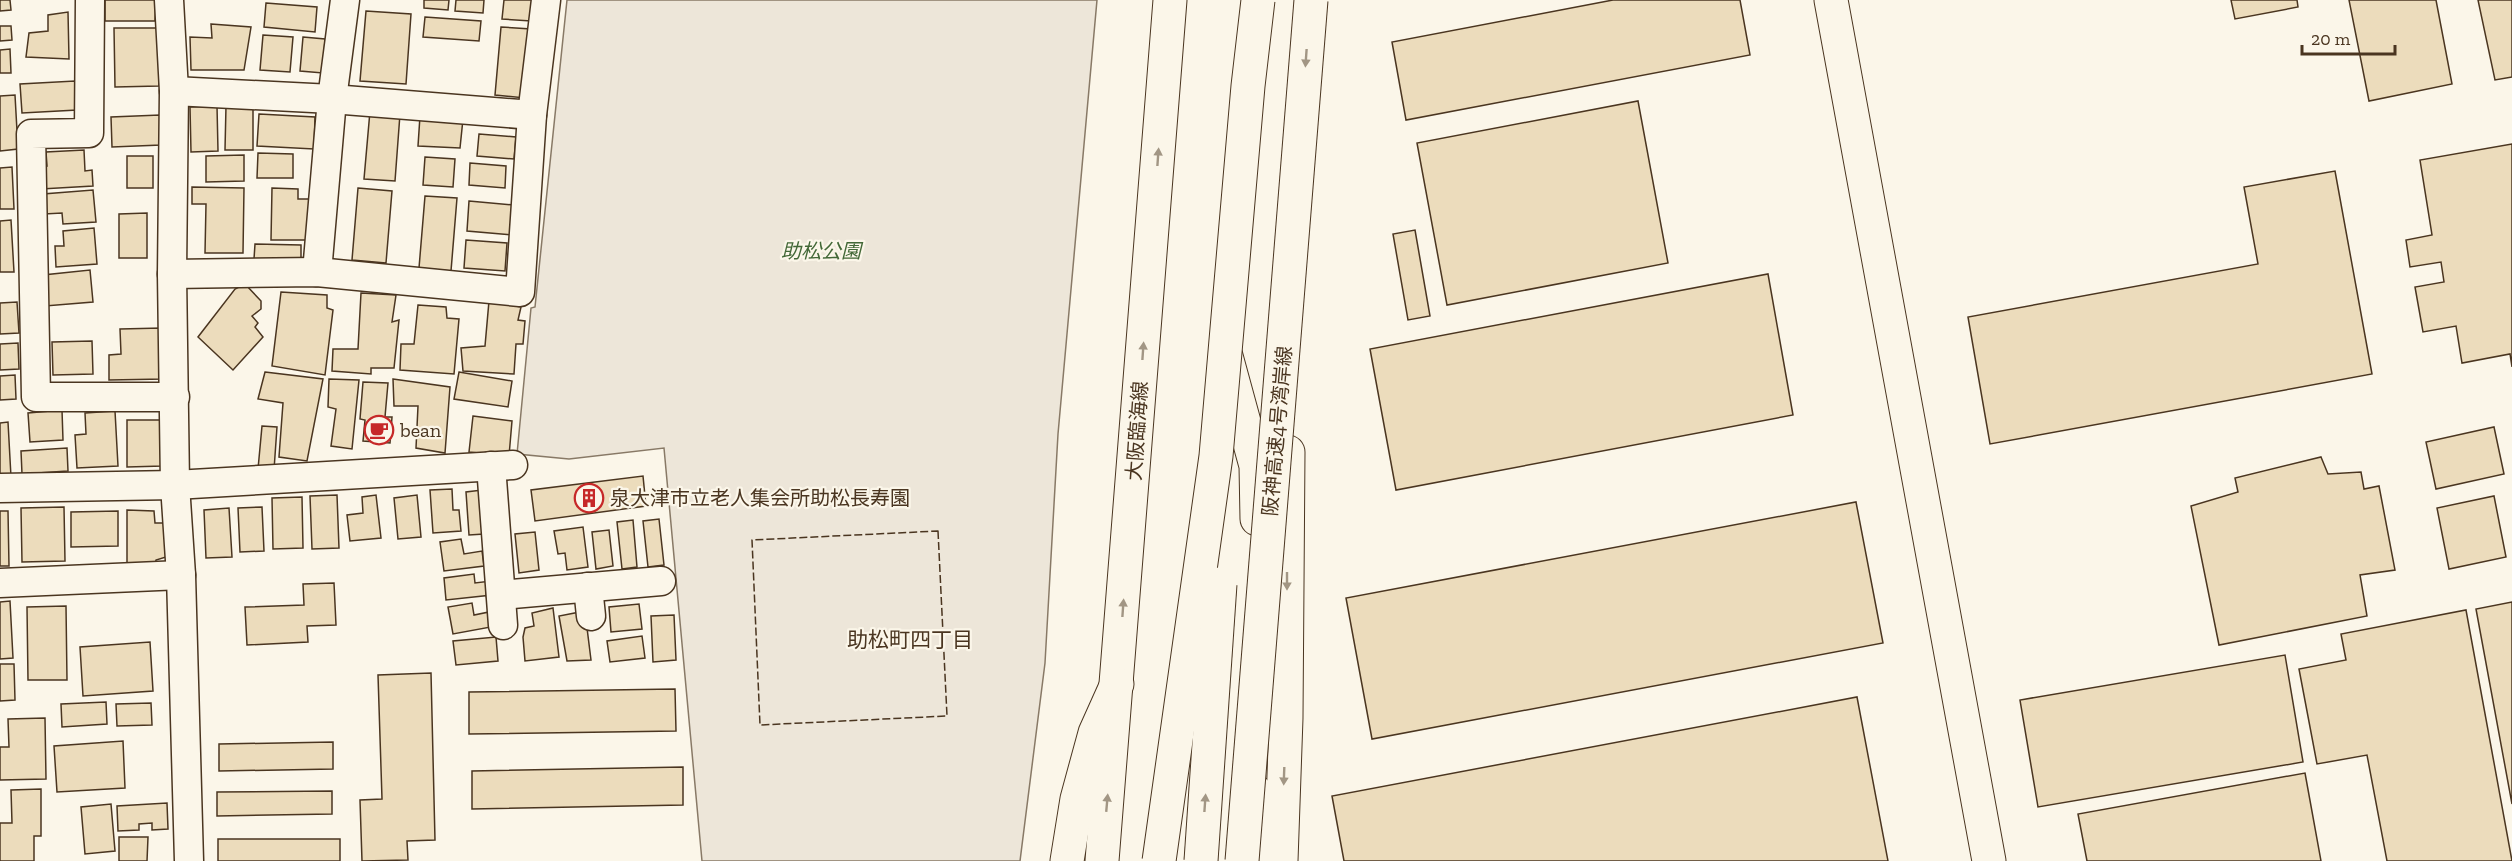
<svg xmlns="http://www.w3.org/2000/svg" width="2512" height="861" font-family="'Zilla Slab','Noto Sans JP',serif">
  <style>
    .green { fill: #ede6d9; stroke: #887966; stroke-width: 1.5 }
    .building { fill: #ecdcbc; stroke: #4a3520; stroke-width: 1.5 }
    .lines { fill: none; stroke-linecap: round; stroke-linejoin: round }
    .minor-casing { stroke: #4a3520; stroke-width: 31 }
    .tertiary-casing { stroke: #4a3520; stroke-width: 35 }
    .primary-casing { stroke: #4a3520; stroke-width: 35 }
    .motorway-casing { stroke: #4a3520; stroke-width: 35 }
    .minor { stroke: #fbf6e9; stroke-width: 28 }
    .tertiary { stroke: #fbf6e9; stroke-width: 33 }
    .primary { stroke: #fbf6e9; stroke-width: 33 }
    .motorway { stroke: #fbf6e9; stroke-width: 33 }
    .motorway-bridge-casing { stroke: #4a3520; stroke-width: 35; stroke-linecap: butt }
    .motorway-bridge { stroke: #fbf6e9; stroke-width: 33 }
    .fence { stroke: #4a3520; stroke-width: 1.5; stroke-dasharray: 8 3; stroke-linecap: butt }
    .oneway { fill: #a29684 }
    .labels { text-anchor: middle; dominant-baseline: central; stroke-width: 4.5; stroke-linejoin: round; paint-order: stroke }
    .park-label { font-size: 20px; font-style: italic; fill: #436837; stroke: #fbf6e9 }
    .poi-label { font-size: 20px; fill: #4a3520; stroke: #fbf6e9; text-anchor: start }
    .street-label { font-size: 20px; fill: #4a3520; stroke: #fbf6e9 }
    .neighbourhood-label { font-size: 21px; fill: #4a3520; stroke: #fbf6e9 }
  </style>
  <rect width="100%" height="100%" fill="#fbf6e9"/>
  <!-- green -->
  <polygon class="green" points="567,0 1097,0 1058,434 1045,663 1020,861 702,861 664,448 569,459 517,454 531,308 535,307"/>
  <!-- building -->
  <g class="building">
    <polygon points="0,0 10,0 11,10 0,11"/>
    <polygon points="105,0 156,0 155,21 105,21"/>
    <polygon points="424,0 449,0 448,10 424,8"/>
    <polygon points="456,0 484,0 483,13 455,11"/>
    <polygon points="504,0 533,0 531,21 502,19"/>
    <polygon points="1613,0 1740,0 1750,55 1406,120 1392,42"/>
    <polygon points="2231,0 2297,0 2298,7 2235,19"/>
    <polygon points="2349,0 2436,0 2452,84 2369,101"/>
    <polygon points="2478,0 2512,0 2512,77 2495,80"/>
    <polygon points="266,3 317,7 315,32 264,27"/>
    <polygon points="366,11 411,14 406,84 360,81"/>
    <polygon points="68,12 69,59 26,57 29,33 48,31 48,15"/>
    <polygon points="425,17 481,21 479,41 423,37"/>
    <polygon points="211,24 251,27 244,70 191,70 190,37 212,38"/>
    <polygon points="0,26 11,26 12,40 0,41"/>
    <polygon points="501,27 531,29 525,98 495,95"/>
    <polygon points="114,28 158,28 159,86 115,87"/>
    <polygon points="263,35 293,37 290,72 260,70"/>
    <polygon points="303,37 325,39 323,73 300,71"/>
    <polygon points="10,49 11,73 0,73 0,50"/>
    <polygon points="75,81 77,110 22,113 20,84"/>
    <polygon points="15,95 18,149 0,151 0,96"/>
    <polygon points="1638,101 1668,263 1447,305 1417,143"/>
    <polygon points="217,106 218,151 191,152 190,107"/>
    <polygon points="226,106 253,106 253,150 225,150"/>
    <polygon points="370,111 400,114 395,181 364,179"/>
    <polygon points="259,114 315,117 314,149 257,146"/>
    <polygon points="160,115 161,145 112,147 111,117"/>
    <polygon points="420,116 463,119 460,148 418,146"/>
    <polygon points="479,134 516,137 514,159 477,156"/>
    <polygon points="2512,144 2512,367 2510,354 2462,363 2456,326 2423,332 2415,287 2444,282 2441,262 2410,267 2406,240 2432,235 2420,160"/>
    <polygon points="84,150 85,171 92,170 93,186 41,189 39,167 47,166 46,152"/>
    <polygon points="258,153 293,154 293,178 257,178"/>
    <polygon points="244,155 244,181 206,182 206,156"/>
    <rect x="127" y="156" width="26" height="32"/>
    <polygon points="425,157 455,159 453,187 423,185"/>
    <polygon points="470,163 506,166 505,188 469,185"/>
    <polygon points="12,167 14,209 0,209 0,168"/>
    <polygon points="2335,171 2372,374 1990,444 1968,317 2258,264 2244,187"/>
    <polygon points="192,187 244,188 243,253 205,253 206,204 192,204"/>
    <polygon points="272,188 298,189 298,199 309,199 309,240 271,240"/>
    <polygon points="358,188 392,191 386,263 352,260"/>
    <polygon points="93,190 96,222 63,224 62,213 44,214 43,194"/>
    <polygon points="425,196 457,198 451,271 419,268"/>
    <polygon points="469,201 514,205 512,235 467,231"/>
    <polygon points="147,213 147,258 119,258 119,214"/>
    <polygon points="11,220 14,272 0,272 0,221"/>
    <polygon points="94,228 97,264 56,267 55,246 64,246 63,231"/>
    <polygon points="1415,230 1430,316 1408,320 1393,234"/>
    <polygon points="466,240 507,243 505,271 464,268"/>
    <polygon points="255,244 301,245 301,260 254,259"/>
    <polygon points="90,270 93,302 45,306 43,275"/>
    <polygon points="1768,274 1793,415 1396,490 1370,349"/>
    <polygon points="245,284 261,301 261,309 252,316 258,323 255,327 263,337 233,370 198,337 235,289"/>
    <polygon points="281,292 327,295 327,308 333,310 325,375 272,366"/>
    <polygon points="361,293 396,295 392,322 399,320 394,368 371,368 371,374 332,371 333,349 358,349"/>
    <polygon points="489,301 521,307 518,320 525,321 523,344 516,344 514,374 463,371 461,348 485,346"/>
    <polygon points="17,302 19,333 0,334 0,303"/>
    <polygon points="418,305 446,307 447,318 459,319 454,374 400,370 401,344 414,344"/>
    <polygon points="162,328 164,379 109,380 109,355 121,354 120,329"/>
    <polygon points="92,341 93,374 53,375 52,342"/>
    <polygon points="18,343 19,369 0,370 0,344"/>
    <polygon points="265,372 323,379 307,461 279,457 283,403 258,399"/>
    <polygon points="459,372 512,381 508,407 454,399"/>
    <polygon points="15,375 16,399 0,400 0,376"/>
    <polygon points="329,379 359,380 352,449 331,446 336,409 328,407"/>
    <polygon points="393,379 450,387 445,453 416,448 418,406 394,406"/>
    <polygon points="363,382 388,383 385,417 392,417 390,443 363,441 365,420 360,419"/>
    <polygon points="62,410 63,440 30,442 28,413"/>
    <polygon points="115,411 118,466 77,468 75,435 86,434 85,413"/>
    <polygon points="473,416 512,421 509,456 469,452"/>
    <polygon points="127,420 163,420 163,466 127,467"/>
    <polygon points="8,422 11,477 0,478 0,423"/>
    <polygon points="262,426 277,427 274,470 258,469"/>
    <polygon points="2494,427 2504,474 2436,489 2426,442"/>
    <polygon points="67,448 68,471 22,474 21,451"/>
    <polygon points="2321,457 2328,474 2361,472 2364,489 2379,486 2395,570 2360,575 2367,616 2219,645 2191,506 2238,492 2235,478"/>
    <polygon points="643,476 646,506 535,521 531,490"/>
    <polygon points="452,489 453,510 459,510 461,531 433,533 430,490"/>
    <polygon points="482,490 484,534 469,535 466,492"/>
    <polygon points="337,495 339,548 312,549 310,496"/>
    <polygon points="376,495 381,538 350,541 347,515 363,513 362,497"/>
    <polygon points="417,495 421,537 398,539 394,498"/>
    <polygon points="2494,496 2506,557 2449,569 2437,508"/>
    <polygon points="302,497 303,548 273,549 272,498"/>
    <polygon points="1856,502 1883,643 1372,739 1346,598"/>
    <polygon points="64,507 65,561 22,562 21,508"/>
    <polygon points="262,507 264,551 240,552 238,508"/>
    <polygon points="229,508 232,557 206,558 204,510"/>
    <polygon points="127,510 154,511 155,523 168,523 166,557 156,560 155,566 127,565"/>
    <polygon points="0,511 8,511 9,566 0,566"/>
    <polygon points="118,511 118,546 71,547 71,512"/>
    <polygon points="659,519 664,565 648,567 643,521"/>
    <polygon points="633,520 637,567 622,569 617,522"/>
    <polygon points="583,527 588,567 567,570 565,553 558,554 554,531"/>
    <polygon points="609,530 613,566 596,569 592,532"/>
    <polygon points="535,532 539,570 519,573 515,534"/>
    <polygon points="461,539 464,554 482,551 484,566 444,571 440,542"/>
    <polygon points="474,574 475,583 491,581 492,595 446,600 444,578"/>
    <polygon points="334,583 336,625 307,626 308,642 247,645 245,607 304,605 303,584"/>
    <polygon points="10,601 13,658 0,659 0,602"/>
    <polygon points="2512,602 2512,804 2476,609"/>
    <polygon points="472,603 474,615 489,612 491,627 453,634 448,607"/>
    <polygon points="639,604 642,629 611,632 609,607"/>
    <polygon points="66,606 67,680 28,680 27,607"/>
    <polygon points="553,608 559,657 525,661 523,637 525,628 534,626 532,613"/>
    <polygon points="2466,610 2512,861 2387,861 2367,755 2317,764 2299,669 2346,660 2341,634"/>
    <polygon points="580,612 582,627 587,628 591,660 567,661 559,616"/>
    <polygon points="674,615 676,660 653,662 651,616"/>
    <polygon points="642,636 645,658 610,662 607,641"/>
    <polygon points="496,637 498,661 456,665 453,641"/>
    <polygon points="150,642 153,691 83,696 80,647"/>
    <polygon points="2285,655 2303,762 2038,807 2020,700"/>
    <polygon points="0,664 14,664 15,700 0,701"/>
    <polygon points="431,673 435,840 407,841 408,860 362,861 360,800 382,799 378,675"/>
    <polygon points="675,689 676,731 469,734 469,692"/>
    <polygon points="1857,697 1888,861 1344,861 1332,796"/>
    <polygon points="106,702 107,724 62,727 61,704"/>
    <polygon points="151,703 152,725 117,726 116,704"/>
    <polygon points="45,718 46,779 0,780 0,747 9,747 8,719"/>
    <polygon points="123,741 125,788 57,792 54,746"/>
    <polygon points="333,742 333,769 219,771 219,744"/>
    <polygon points="683,767 683,805 472,809 472,771"/>
    <polygon points="2305,773 2321,861 2087,861 2078,814"/>
    <polygon points="41,789 41,836 34,836 34,861 0,861 0,823 12,823 11,790"/>
    <polygon points="332,791 332,814 217,816 217,792"/>
    <polygon points="167,803 168,829 152,830 152,823 139,824 139,830 118,831 117,806"/>
    <polygon points="111,804 115,851 85,854 81,807"/>
    <polygon points="119,837 148,837 147,861 119,861"/>
    <rect x="218" y="839" width="122" height="22"/>
  </g>
  <g class="lines">
    <!-- minor casing -->
    <g class="minor-casing">
      <g id="minor">
        <polyline points="90,0 89,133 31,134 36,397 175,397"/>
        <polyline points="169,0 174,91 172,274 175,485 181,575 189,861"/>
        <polyline points="174,91 332,99 532,115"/>
        <polyline points="317,272 332,99 345,0"/>
        <polyline points="172,274 317,272 520,292 532,115 546,0"/>
        <polyline points="491,466 503,625"/>
        <polyline points="0,488 175,485 513,465"/>
        <polyline points="0,583 181,575"/>
        <polyline points="588,587 591,616"/>
        <polyline points="501,595 661,581"/>
      </g>
    </g>
    <!-- tertiary casing -->
    <g class="tertiary-casing">
      <polyline id="tertiary" points="1831,0 1989,861"/>
    </g>
    <!-- primary casing -->
    <g class="primary-casing">
      <g id="primary">
        <polyline points="1226,356 1256,466 1257,519"/>
        <polyline points="1256,792 1263,861"/>
        <polyline points="1102,861 1170,0"/>
        <polyline points="1179,861 1186,765"/>
      </g>
    </g>
    <!-- motorway casing -->
    <g class="motorway-casing">
      <g id="motorway">
        <polyline points="1067,861 1077,799 1095,733 1117,684"/>
        <polyline points="1281,861 1286,718 1288,452"/>
      </g>
    </g>
    <!-- minor -->
    <use href="#minor" class="minor"/>
    <!-- tertiary -->
    <use href="#tertiary" class="tertiary"/>
    <!-- primary -->
    <use href="#primary" class="primary"/>
    <!-- motorway -->
    <use href="#motorway" class="motorway"/>
    <!-- motorway-bridge casing -->
    <g class="motorway-bridge-casing">
      <g id="motorway-bridge">
        <polyline points="1159,861 1216,456 1248,86 1258,0"/>
        <polyline points="1201,861 1220,584"/>
        <polyline points="1242,861 1311,0"/>
      </g>
    </g>
    <!-- motorway-bridge -->
    <use href="#motorway-bridge" class="motorway-bridge"/>
    <!-- fence -->
    <polygon class="fence" points="938,531 947,716 760,725 752,540"/>
  </g>
  <!-- one-way arrows -->
  <defs><path id="oneway-solid" d="M-6-.8H1V-3.2L6.5 0L1 3.2V.8H-6Z" transform="scale(1.5)"/></defs>
  <g class="oneway">
    <use href="#oneway-solid" transform="translate(1306 58) rotate(94)"/>
    <use href="#oneway-solid" transform="translate(1158 157) rotate(-86)"/>
    <use href="#oneway-solid" transform="translate(1143 351) rotate(-86)"/>
    <use href="#oneway-solid" transform="translate(1287 581) rotate(90)"/>
    <use href="#oneway-solid" transform="translate(1123 608) rotate(-86)"/>
    <use href="#oneway-solid" transform="translate(1284 776) rotate(92)"/>
    <use href="#oneway-solid" transform="translate(1107 803) rotate(-85)"/>
    <use href="#oneway-solid" transform="translate(1205 803) rotate(-86)"/>
  </g>
  <!-- icons -->
  <defs>
    <g id="cafe-ring" transform="scale(1.5)"><circle r="9.5" fill="#fbf6e9" stroke="#c62828" stroke-width="1.5"/><path d="M-5.5-4.5H6V0H3Q3 3.5 0 3.5H-2.5Q-5.5 3.5-5.5 0ZM3-3.2v2h1.7v-2ZM-6 4.5H4V6H-6Z" fill="#c62828"/></g>
    <g id="building-ring" transform="scale(1.5)"><circle r="9.5" fill="#fbf6e9" stroke="#c62828" stroke-width="1.5"/><path d="M-4-6H4V6H1V3H-1V6H-4ZM-2.5-4.3h1.7v1.8h-1.7ZM.8-4.3h1.7v1.8H.8ZM-2.5-1h1.7V.8h-1.7ZM.8-1h1.7V.8H.8Z" fill="#c62828"/></g>
  </defs>
  <g fill-rule="evenodd">
    <use href="#cafe-ring" x="379" y="430"/>
    <use href="#building-ring" x="589" y="498"/>
  </g>
  <g class="labels">
    <!-- park labels -->
    <g class="park-label">
      <text x="821" y="251">助松公園</text>
    </g>
    <!-- poi labels -->
    <g class="poi-label">
      <text x="400" y="430">bean</text>
      <text x="610" y="498">泉大津市立老人集会所助松長寿園</text>
    </g>
    <!-- street labels -->
    <g class="street-label">
      <text transform="translate(1137 431) rotate(-86)">大阪臨海線</text>
      <text transform="translate(1277 431) rotate(-85)">阪神高速4号湾岸線</text>
    </g>
    <!-- neighbourhood labels -->
    <g class="neighbourhood-label">
      <text x="910" y="639">助松町四丁目</text>
    </g>
  </g>
  <!-- scale -->
  <path d="M2302 45v9h93v-9" fill="none" stroke="#4a3520" stroke-width="3"/>
  <text x="2311" y="45" font-size="18" fill="#4a3520" stroke="#fbf6e9" stroke-width="4.5" paint-order="stroke">20 m</text>
</svg>
